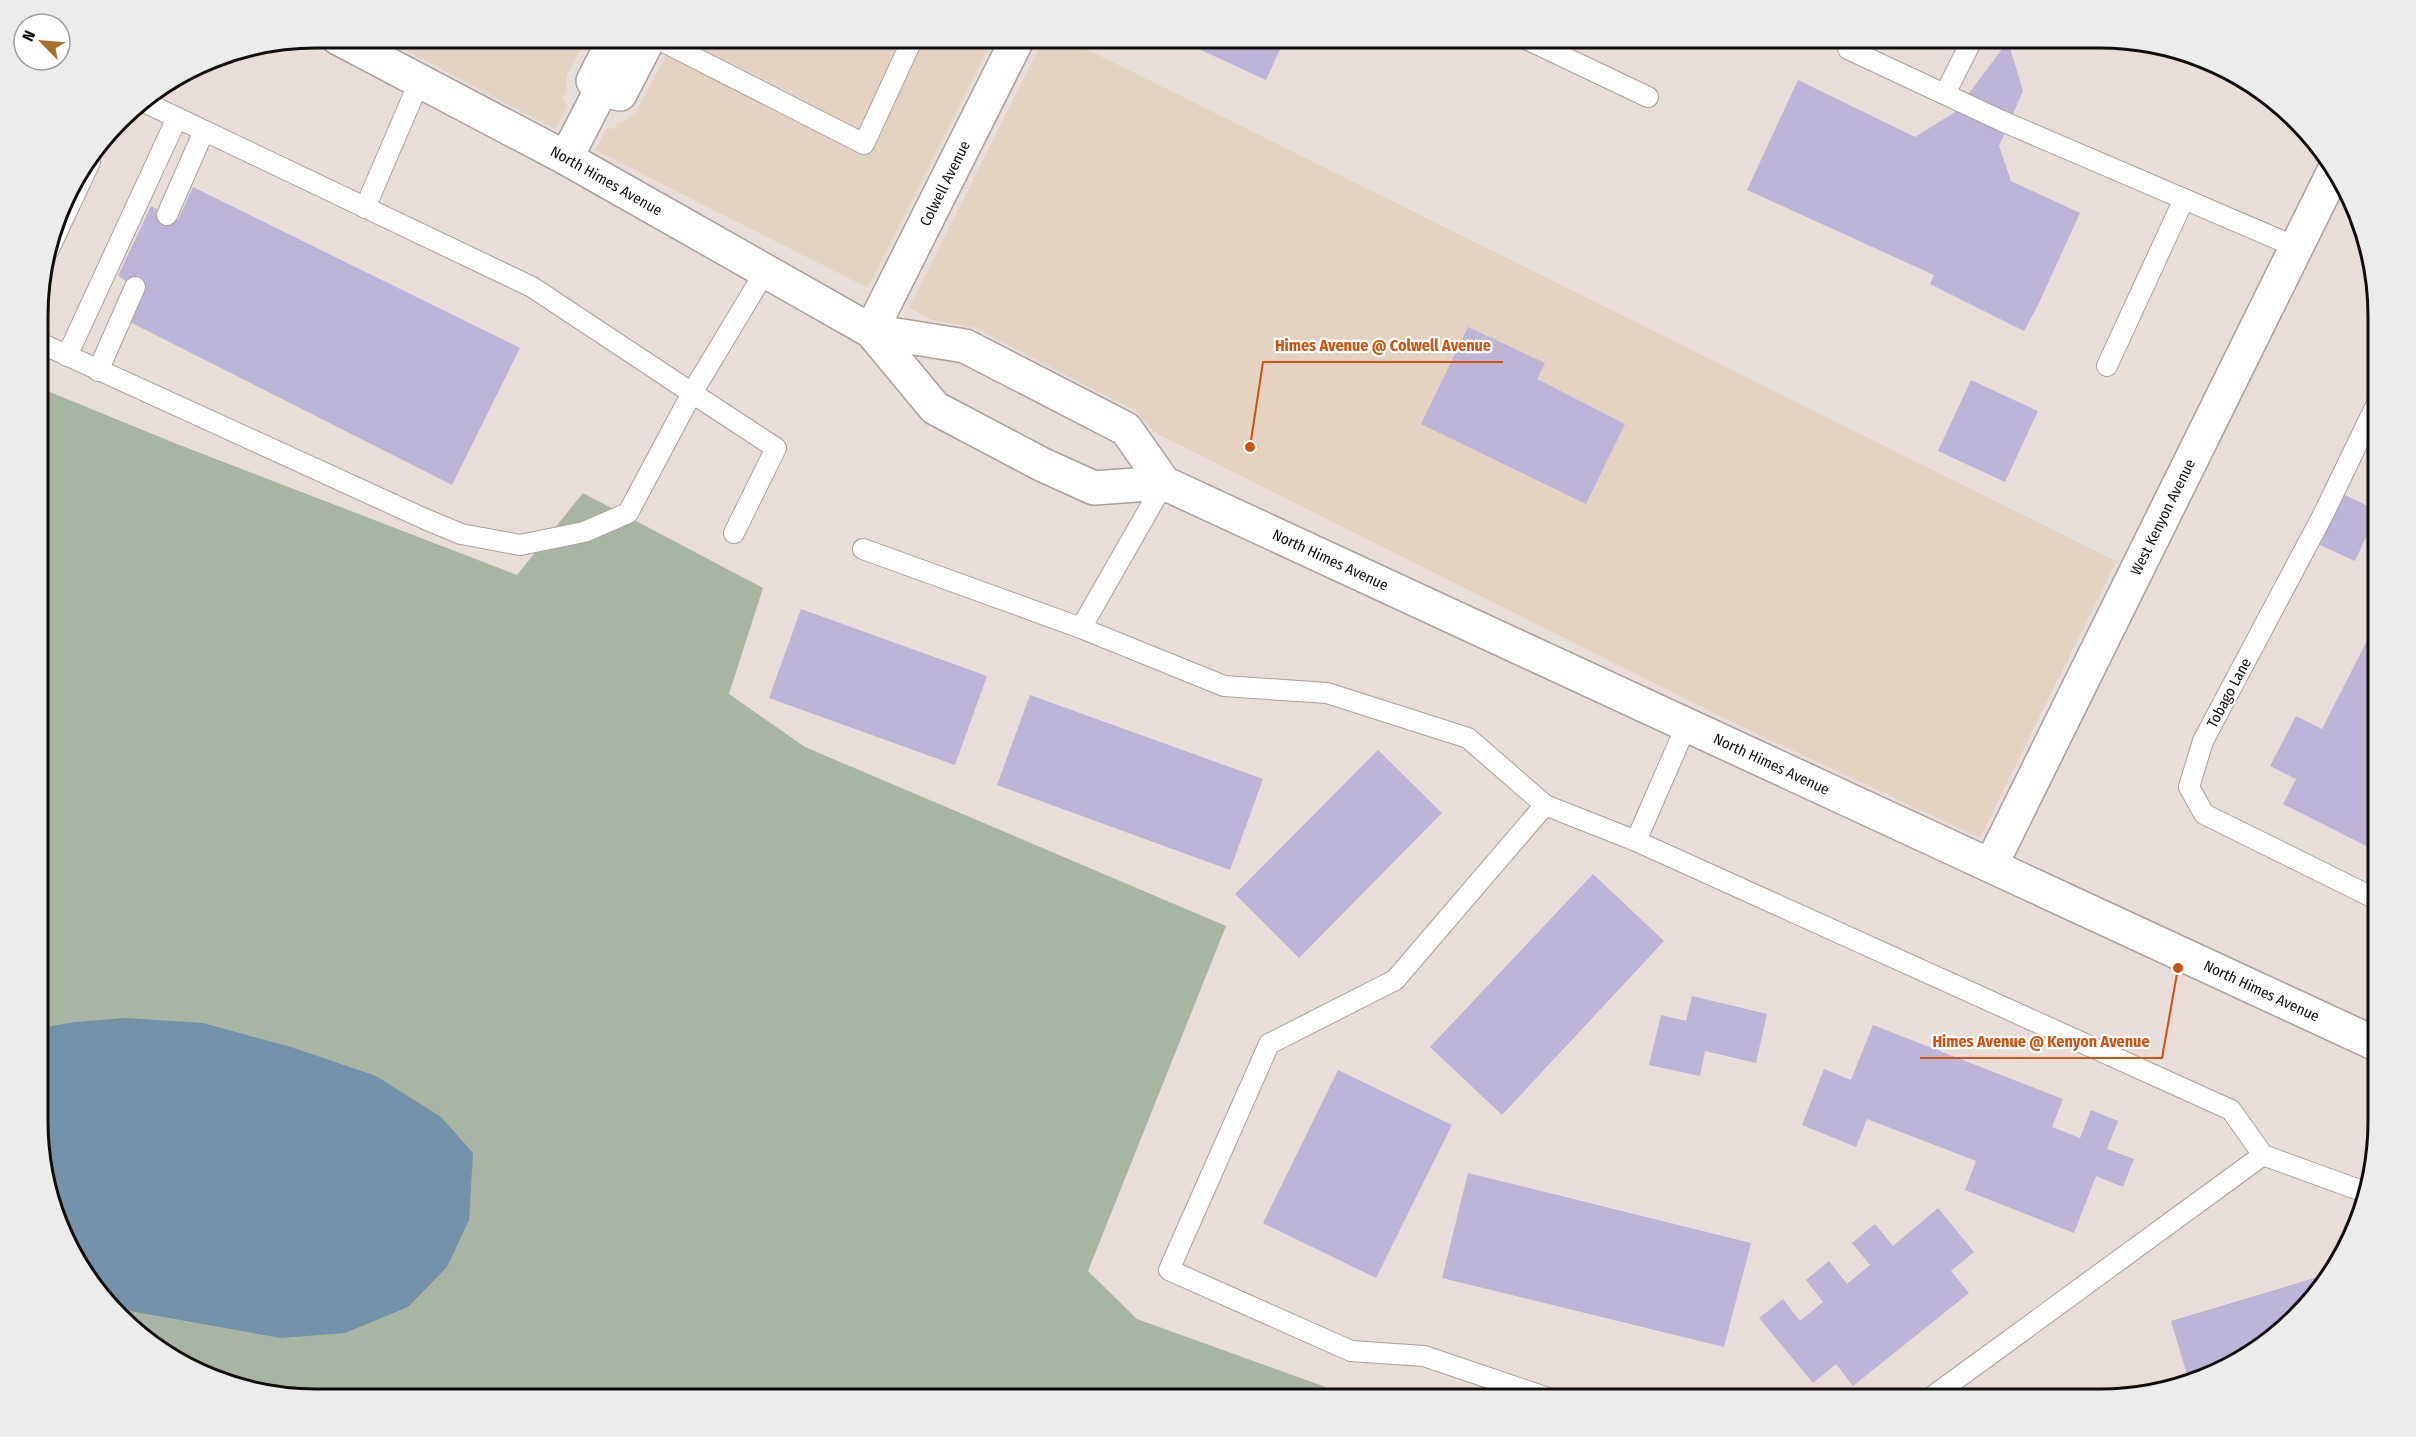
<svg xmlns="http://www.w3.org/2000/svg" width="2416" height="1437" font-family="'Fira Sans Condensed',sans-serif">
  <style>
    .commercial { fill: #e4d3c1 }
    .green { fill: #a9b5a3 }
    .water { fill: #7492a9 }
    .building { fill: #bcb5d7 }
    .lines { fill: none; stroke-linecap: round; stroke-linejoin: round }
    .service-casing { stroke: #aaa09c; stroke-width: 22 }
    .minor-casing { stroke: #aaa09c; stroke-width: 36 }
    .tertiary-casing { stroke: #aaa09c; stroke-width: 36 }
    .service { stroke: #fff; stroke-width: 20 }
    .minor { stroke: #fff; stroke-width: 33 }
    .tertiary { stroke: #fff; stroke-width: 33 }
    .labels { text-anchor: middle; dominant-baseline: central; stroke-width: 4.5; stroke-linejoin: round; paint-order: stroke }
    .street-label { font-size: 15px; fill: #110d0c; stroke: #fff }
    .rim { fill: none; stroke: #110d0c; stroke-width: 3 }
    .leader { fill: none; stroke: #d2510c; stroke-width: 2 }
    .callout-dot { fill: #d2510c; stroke: #fff; stroke-width: 2 }
    .callout-label { font-size: 16px; text-anchor: middle; font-weight: bold; fill: #d2510c; stroke: #fff; stroke-width: 4.5; stroke-linejoin: round; paint-order: stroke }
  </style>
  <rect width="100%" height="100%" fill="#e8ddd8"/>
  <!-- commercial -->
  <g class="commercial">
    <polygon points="382,38 587,38 567,75 566,94 562,96 567,107 555,129"/>
    <polygon points="675,38 993,38 868,288 595,150 607,129 617,128 616,124 624,122 636,112"/>
    <polygon points="1044,38 1074,38 1074,43 2116,561 1980,838 1734,723 1154,432 1136,411 975,328 932,320 909,308"/>
  </g>
  <!-- green -->
  <polygon class="green" points="40,388 177,444 517,575 583,493 763,588 729,694 805,747 1226,926 1088,1271 1137,1319 1359,1399 316,1399 244,1390 177,1362 84,1275 40,1157"/>
  <!-- water -->
  <polygon class="water" points="126,1018 203,1023 291,1047 376,1076 441,1117 473,1153 469,1220 447,1267 408,1307 345,1333 281,1338 130,1311 115,1304 84,1275 40,1157 40,1028 75,1022"/>
  <!-- building -->
  <g class="building">
    <polygon points="1204,38 1285,38 1266,80 1199,49"/>
    <polygon points="2008,41 2023,91 1999,146 2011,181 2080,213 2038,305 2024,331 1930,284 1934,275 1747,190 1798,80 1915,137 1955,112"/>
    <polygon points="193,187 520,348 452,485 130,322 143,292 118,276 151,206 178,220"/>
    <polygon points="1468,327 1545,363 1537,379 1625,424 1586,504 1421,424"/>
    <polygon points="1971,380 2038,411 2005,482 1938,451"/>
    <polygon points="2343,494 2378,511 2355,561 2320,545"/>
    <polygon points="801,609 987,676 955,765 769,698"/>
    <polygon points="2378,619 2378,852 2283,804 2296,779 2270,766 2296,716 2322,729"/>
    <polygon points="1030,695 1263,779 1230,870 997,785"/>
    <polygon points="1378,750 1442,813 1299,958 1235,894"/>
    <polygon points="1593,874 1664,941 1502,1115 1430,1047"/>
    <polygon points="1692,996 1767,1014 1756,1063 1705,1051 1700,1076 1649,1065 1661,1015 1686,1021"/>
    <polygon points="1873,1025 2063,1099 2052,1127 2080,1138 2091,1110 2118,1121 2107,1149 2134,1159 2123,1187 2096,1176 2074,1233 1965,1190 1976,1161 1867,1119 1856,1147 1802,1125 1824,1069 1851,1080"/>
    <polygon points="1338,1070 1452,1125 1376,1278 1263,1223"/>
    <polygon points="1468,1173 1751,1243 1724,1347 1442,1278"/>
    <polygon points="1938,1208 1974,1252 1951,1271 1969,1293 1853,1386 1836,1364 1813,1383 1759,1318 1783,1299 1800,1321 1823,1302 1806,1280 1829,1261 1847,1284 1870,1265 1852,1243 1875,1224 1893,1246"/>
    <polygon points="2331,1273 2297,1318 2239,1362 2188,1378 2171,1321"/>
  </g>
  <g class="lines">
    <!-- service casing -->
    <g class="service-casing">
      <g id="service">
        <polyline points="656,38 864,144 913,38"/>
        <polyline points="1524,38 1648,97"/>
        <polyline points="1853,38 1848,49 2002,121 2296,247"/>
        <polyline points="1945,94 1973,38"/>
        <polyline points="142,101 532,287 692,393 766,270"/>
        <polyline points="365,208 420,80"/>
        <polyline points="167,215 204,131"/>
        <polyline points="49,249 90,162"/>
        <polyline points="40,343 425,519 461,534 520,545 584,532 628,513 692,393 776,448 734,533"/>
        <polyline points="67,356 177,118"/>
        <polyline points="2107,366 2184,199"/>
        <polyline points="98,371 135,287"/>
        <polyline points="2378,401 2323,515 2203,741 2189,787 2204,814 2378,900"/>
        <polyline points="863,549 1081,628 1224,686 1327,693 1468,738 1545,805 1636,841"/>
        <polyline points="1081,628 1164,483"/>
        <polyline points="1687,724 1636,841 2231,1110 2263,1155 2362,1191"/>
        <polyline points="1545,805 1395,980 1269,1044 1169,1270 1351,1351 1424,1356 1551,1399"/>
        <polyline points="1929,1399 2263,1155"/>
      </g>
    </g>
    <!-- minor casing -->
    <g class="minor-casing">
      <g id="minor">
        <polyline points="601,90 620,94 649,38"/>
        <polyline points="601,90 593,81 615,38"/>
        <polyline points="566,158 601,90"/>
        <path id="s1" d="M871 331 1018 38"/>
        <path id="s2" d="M1991 865 2335 169"/>
      </g>
    </g>
    <!-- tertiary casing -->
    <g class="tertiary-casing">
      <g id="tertiary">
        <path id="s3" d="M338 38 566 158 871 331 935 408 1043 465 1094 488 1164 483 2378 1045"/>
        <polyline points="871,331 965,346 1126,429 1164,483"/>
      </g>
    </g>
    <!-- service -->
    <use href="#service" class="service"/>
    <!-- minor -->
    <use href="#minor" class="minor"/>
    <!-- tertiary -->
    <use href="#tertiary" class="tertiary"/>
  </g>
  <g class="labels">
    <!-- street labels -->
    <g class="street-label">
      <text stroke="none"><textPath href="#s3" startOffset="304">North Himes Avenue</textPath></text>
      <text stroke="none"><textPath href="#s1" startOffset="165">Colwell Avenue</textPath></text>
      <text stroke="none"><textPath href="#s2" startOffset="388">West Kenyon Avenue</textPath></text>
      <text stroke="none"><textPath href="#s3" startOffset="1140">North Himes Avenue</textPath></text>
      <text transform="translate(2229 693) rotate(-62)">Tobago Lane</text>
      <text stroke="none"><textPath href="#s3" startOffset="1626">North Himes Avenue</textPath></text>
      <text stroke="none"><textPath href="#s3" startOffset="2166">North Himes Avenue</textPath></text>
    </g>
  </g>
  <!-- crop -->
  <path d="M0 0H2416V1437H0ZM316 48H2100A268 268 0 0 1 2368 316V1121A268 268 0 0 1 2100 1389H316A268 268 0 0 1 48 1121V316A268 268 0 0 1 316 48Z" fill="#ececec" fill-rule="evenodd"/>
  <path class="rim" d="M316 48H2100A268 268 0 0 1 2368 316V1121A268 268 0 0 1 2100 1389H316A268 268 0 0 1 48 1121V316A268 268 0 0 1 316 48Z"/>
  <!-- callouts -->
  <path class="leader" d="M1250 447L1263 362H1503M2178 968L2162 1058H1920"/>
  <g class="callout-dot">
    <circle cx="1250" cy="447" r="6"/>
    <circle cx="2178" cy="968" r="6"/>
  </g>
  <g class="callout-label">
    <text x="1383" y="351">Himes Avenue @ Colwell Avenue</text>
    <text x="2041" y="1047">Himes Avenue @ Kenyon Avenue</text>
  </g>
  <!-- north arrow -->
  <g transform="translate(42 42) rotate(295)"><circle r="28" fill="#ffffff" stroke="#a09e9e" stroke-width="1.5"/>
  <path d="M0-4.5L10 22L0 15L-10 22Z" fill="#aa6f30"/>
  <text y="-9" font-size="16" font-weight="bold" text-anchor="middle" fill="#110d0c">N</text>
  </g>
</svg>
